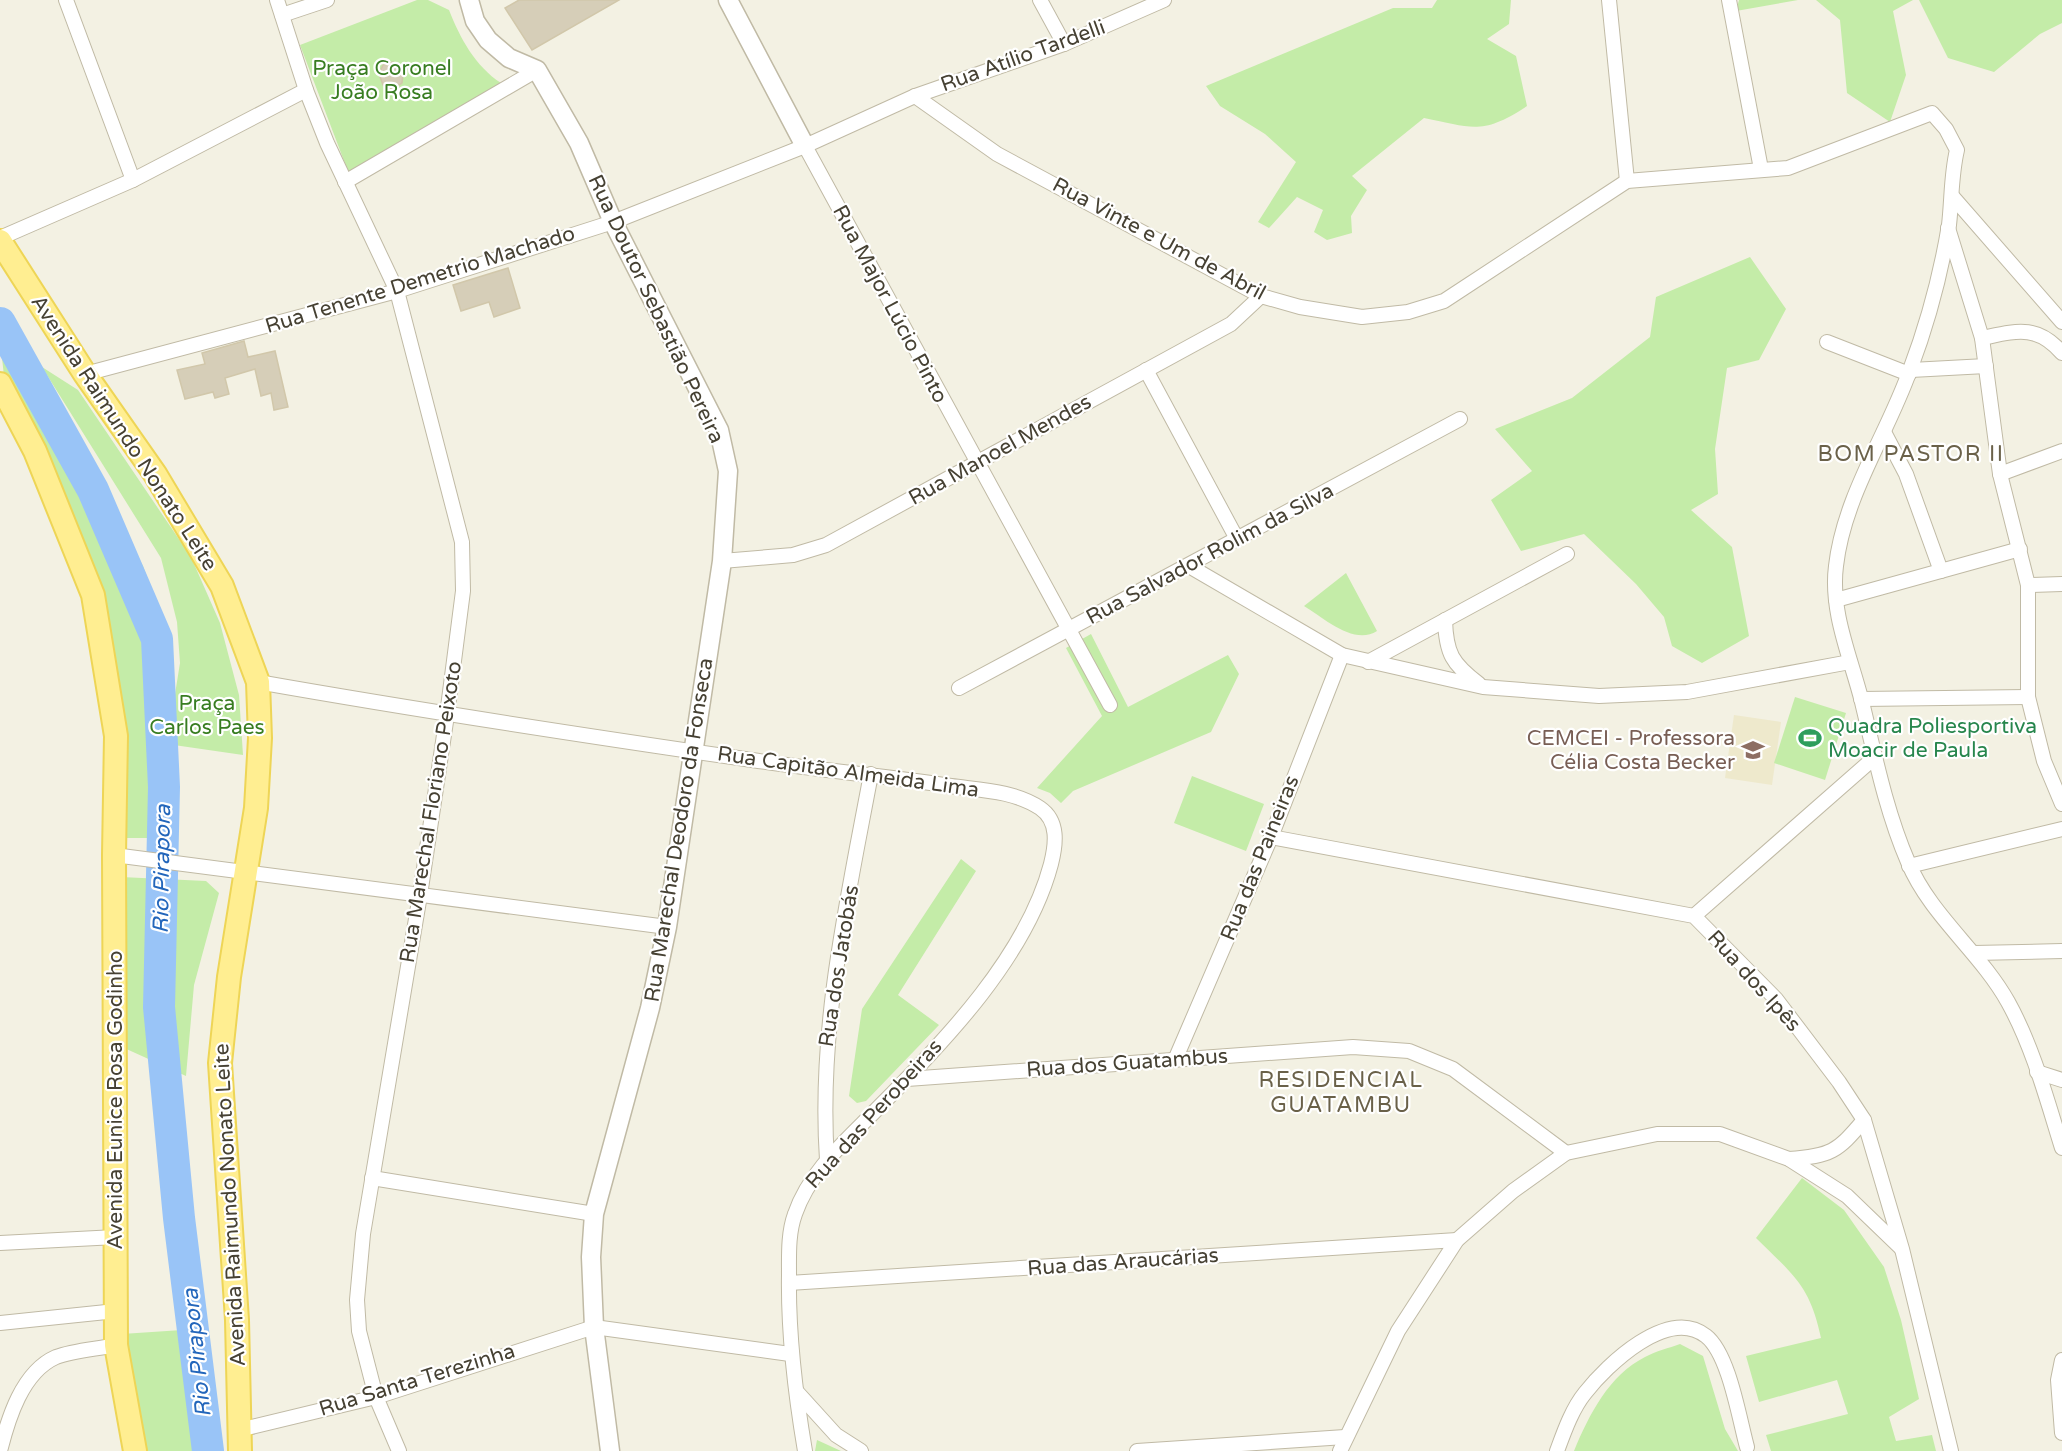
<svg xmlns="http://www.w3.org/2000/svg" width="2062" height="1451" font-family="'Varela Round',sans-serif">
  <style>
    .education { fill: #eee9cc }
    .green { fill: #c4eca8 }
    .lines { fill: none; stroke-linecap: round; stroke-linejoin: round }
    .river { stroke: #99c4f7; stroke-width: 32 }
    .building { fill: #d6ceb8; stroke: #d1c7aa; stroke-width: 1.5 }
    .minor-casing { stroke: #c0baa5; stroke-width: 16 }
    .tertiary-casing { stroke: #c0baa5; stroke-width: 21 }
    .primary-casing { stroke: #eed556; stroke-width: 26 }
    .minor { stroke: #fff; stroke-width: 14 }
    .tertiary { stroke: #fff; stroke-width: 18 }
    .primary { stroke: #ffee91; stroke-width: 22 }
    .labels { text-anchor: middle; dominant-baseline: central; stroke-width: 4.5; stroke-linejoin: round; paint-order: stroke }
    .street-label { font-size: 21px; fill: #464133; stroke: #fff }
    .park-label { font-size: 21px; fill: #387d21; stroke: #fff }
    .leisure-label { font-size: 21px; fill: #27864d; stroke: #fff; text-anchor: start }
    .education-label { font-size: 21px; fill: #785e54; stroke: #fff; text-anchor: end }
    .neighbourhood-label { font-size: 22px; letter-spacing: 1.5px; fill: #6a6149; stroke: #fff }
    .water-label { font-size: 22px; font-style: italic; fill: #2366bb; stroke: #fff }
  </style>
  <rect width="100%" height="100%" fill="#f3f1e3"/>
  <!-- education -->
  <polygon class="education" points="1734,715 1781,722 1772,785 1725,778"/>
  <!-- green -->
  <g class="green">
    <path d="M417 0H428L449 10C460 38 475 66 501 83L349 174 300 45Z"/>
    <path d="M1437 0H1511L1509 24 1487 39 1516 56 1527 106C1483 135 1473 128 1424 118L1352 176 1367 190 1351 216 1352 233 1327 240 1314 232 1323 210 1297 197 1269 228 1258 222 1296 162 1265 134 1220 106 1206 86 1393 8H1432Z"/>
    <polygon points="1739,0 1798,0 1736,11"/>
    <polygon points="1816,0 1913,0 1893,11 1906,75 1890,122 1847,93 1840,20"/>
    <polygon points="1919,0 2062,0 2062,23 2040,34 1994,72 1948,58"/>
    <polygon points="1750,257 1786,309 1759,360 1727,368 1715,449 1718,494 1691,510 1732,547 1749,636 1702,663 1672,646 1664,617 1636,584 1584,534 1521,551 1491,500 1532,471 1495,429 1572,398 1650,337 1656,297"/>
    <polygon points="0,340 64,420 143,566 165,626 171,668 155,763 152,838 125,838 98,606 4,376"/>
    <polygon points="42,367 78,390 191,557 220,623 239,695 243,755 167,744 180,663 177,622 161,558"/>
    <path d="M1346 573 1377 631C1354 646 1324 618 1304 606Z"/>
    <polygon points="1091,634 1128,707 1228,655 1239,674 1211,732 1073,791 1061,803 1050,793 1037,788 1102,716 1066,648"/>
    <polygon points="1795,697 1846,713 1825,780 1774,763"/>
    <polygon points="1192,776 1264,804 1246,851 1174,823"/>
    <polygon points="961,859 976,871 898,995 939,1025 866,1101 857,1103 849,1096 862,1009"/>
    <polygon points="121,877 206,881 219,893 194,985 186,1076 122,1047"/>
    <path d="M1802 1178 1844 1210 1884 1267 1901 1320 1919 1399 1889 1417 1896 1441 1932 1435 1936 1451H1771L1766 1435 1848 1414 1837 1380 1759 1402 1746 1356 1821 1338C1810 1285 1793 1275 1756 1238Z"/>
    <polygon points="182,1330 198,1451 143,1451 122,1334"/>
    <path d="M1680 1344 1703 1356 1725 1429 1738 1451H1574C1589 1415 1609 1375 1645 1357 1656 1351 1669 1348 1680 1344Z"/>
    <polygon points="817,1440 841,1451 815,1451"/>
  </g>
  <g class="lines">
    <!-- river -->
    <polyline class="river" points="0,323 93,490 157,639 164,787 159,1007 179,1218 208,1451"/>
  </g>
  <!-- building -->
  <g class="building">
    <polygon points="519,0 619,0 532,50 505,8"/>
    <polygon points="393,62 403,73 402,83 393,89 383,85 379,74 383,65"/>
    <polygon points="508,268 520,308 494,317 489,302 461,311 453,285"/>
    <polygon points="244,341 248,357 275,351 288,407 274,410 271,393 261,396 255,369 225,378 229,394 215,398 213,392 185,399 177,370 205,364 202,353"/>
  </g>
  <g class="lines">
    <!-- minor casing -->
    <g class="minor-casing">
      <g id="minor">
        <polyline points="66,0 133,180"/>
        <polyline points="277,0 306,90 327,143 397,291 462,542 463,591 447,715 420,895 363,1234 357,1300 359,1331 376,1397 399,1451"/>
        <polyline points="1040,0 1064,44"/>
        <polyline points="1609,0 1627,181"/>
        <polyline points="1729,0 1761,169"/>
        <polyline points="282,15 327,0"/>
        <path d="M915 96 997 154 1261 296 1300 307 1362 317 1408 312 1444 301 1627 181 1788 168 1932 113 1946 129 1957 150C1951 175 1952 199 1949 225 1941 273 1927 325 1910 370 1887 435 1844 496 1836 566 1830 612 1851 658 1862 702 1875 756 1886 811 1908 862 1930 915 1980 952 2008 1002 2033 1047 2047 1100 2062 1148"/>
        <polyline points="805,146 1110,705"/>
        <polyline points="345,182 537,70"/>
        <polyline points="1952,196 2062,322"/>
        <polyline points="1948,228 1982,338 2000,474 2028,585 2028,697 2044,761 2062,804"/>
        <polyline points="0,238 133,180 306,90"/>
        <path d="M1982 338C2016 331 2037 324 2062 353"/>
        <polyline points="1827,342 1909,374"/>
        <polyline points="1146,370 1237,539"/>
        <polyline points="1911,370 1986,366"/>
        <polyline points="85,374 397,291 613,222 805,146 915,96 1064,44 1164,0"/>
        <polyline points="1884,432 1906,474 1941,571"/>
        <polyline points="2000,474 2062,451"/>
        <polyline points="722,561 793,555 826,545 1231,324 1261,296"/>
        <polyline points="1189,566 1342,655 1483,687 1599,696 1687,692 1850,662"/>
        <polyline points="2028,585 2062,584"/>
        <polyline points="1836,600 2020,549"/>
        <path d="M1445 620C1446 653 1452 664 1479 684"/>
        <polyline points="1368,662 1567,554"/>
        <path d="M258 682C422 711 587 736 752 760 818 770 885 776 951 786 980 790 1015 791 1040 808 1059 821 1056 844 1051 864 1027 955 946 1040 880 1106 848 1139 810 1170 795 1214 788 1233 789 1255 789 1275 788 1335 795 1392 805 1451"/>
        <polyline points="959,688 1460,419"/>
        <polyline points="1861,699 2028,697"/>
        <polyline points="1271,837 1694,916 1776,999 1839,1082 1864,1120 1902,1249 1951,1451"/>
        <polyline points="114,855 667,927"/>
        <polyline points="1909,866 2062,829"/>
        <polyline points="1694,916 1874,758"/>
        <polyline points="1974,953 2062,951"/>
        <polyline points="1175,1060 1271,837 1342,655"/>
        <polyline points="2037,1072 2062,1080"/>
        <polyline points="907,1079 1353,1047 1409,1051 1453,1069 1566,1153"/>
        <path d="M1789 1159C1831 1156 1837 1152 1864 1120"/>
        <path d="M827 1160C818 1029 847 902 871 774"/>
        <polyline points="372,1178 594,1214"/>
        <polyline points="0,1243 116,1237"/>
        <polyline points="789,1283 1457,1240"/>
        <polyline points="0,1323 116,1311"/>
        <polyline points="2062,1360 2058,1380 2062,1433"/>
        <polyline points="797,1392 836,1435 861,1451"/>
        <polyline points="239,1430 376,1397 594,1327 790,1354"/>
        <path d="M0 1451C8 1419 22 1372 56 1357 74 1350 98 1349 116 1345"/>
        <polyline points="1137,1451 1345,1437"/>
        <polyline points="1340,1451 1398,1331 1457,1240 1513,1191 1566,1153 1657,1134 1720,1134 1789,1159 1847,1196 1901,1248"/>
        <path d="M1557 1451C1564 1432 1572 1409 1585 1393 1607 1365 1668 1306 1706 1336 1729 1354 1739 1418 1747 1447"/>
      </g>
    </g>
    <!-- tertiary casing -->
    <g class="tertiary-casing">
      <g id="tertiary">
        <polyline points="469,0 475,21 488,40 509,58 537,70 579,143 613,222 719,430 728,471 722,561 667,927 650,1008 594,1214 591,1257 594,1327 610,1451"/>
        <polyline points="728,0 805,146"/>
      </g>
    </g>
    <!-- primary casing -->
    <g class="primary-casing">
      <g id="primary">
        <polyline points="0,241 85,374 155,474 222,586 258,682 260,738 256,808 229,977 220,1063 237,1320 240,1451"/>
        <polyline points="0,384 35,451 93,595 116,736 114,855 116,1345 135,1451"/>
      </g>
    </g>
    <!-- minor -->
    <use href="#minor" class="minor"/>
    <!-- tertiary -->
    <use href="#tertiary" class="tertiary"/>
    <!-- primary -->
    <use href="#primary" class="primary"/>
  </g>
  <!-- icons -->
  <defs>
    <g id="stadium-bare" transform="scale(1.8)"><path d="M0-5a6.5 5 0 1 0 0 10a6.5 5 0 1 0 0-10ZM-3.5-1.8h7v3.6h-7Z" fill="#2e9e5b" stroke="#fff" stroke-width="2.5" paint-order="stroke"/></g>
    <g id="school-bare" transform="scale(1.8)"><path d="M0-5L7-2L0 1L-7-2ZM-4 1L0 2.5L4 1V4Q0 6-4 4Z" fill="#8d6e63" stroke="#fff" stroke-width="2.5" paint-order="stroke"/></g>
  </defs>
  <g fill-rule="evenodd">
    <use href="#stadium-bare" x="1810" y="738"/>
    <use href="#school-bare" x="1753" y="750"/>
  </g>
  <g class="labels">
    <!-- street labels -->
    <g class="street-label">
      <text transform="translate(1023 56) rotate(-20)">Rua Atílio Tardelli</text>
      <text transform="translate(1159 239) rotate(28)">Rua Vinte e Um de Abril</text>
      <text transform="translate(420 280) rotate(-17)">Rua Tenente Demetrio Machado</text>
      <text transform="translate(890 304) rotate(62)">Rua Major Lúcio Pinto</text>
      <text transform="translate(656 309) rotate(65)">Rua Doutor Sebastião Pereira</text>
      <text transform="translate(124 433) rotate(57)">Avenida Raimundo Nonato Leite</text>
      <text transform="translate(1000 450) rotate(-29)">Rua Manoel Mendes</text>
      <text transform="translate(1210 554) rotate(-28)">Rua Salvador Rolim da Silva</text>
      <text transform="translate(848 772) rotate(8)">Rua Capitão Almeida Lima</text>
      <text transform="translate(431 812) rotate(-81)">Rua Marechal Floriano Peixoto</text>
      <text transform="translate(679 830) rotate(-81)">Rua Marechal Deodoro da Fonseca</text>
      <text transform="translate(1260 858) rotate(-68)">Rua das Paineiras</text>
      <text transform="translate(839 966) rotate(-81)">Rua dos Jatobás</text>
      <text transform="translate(1754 981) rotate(48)">Rua dos Ipês</text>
      <text transform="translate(1127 1063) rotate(-4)">Rua dos Guatambus</text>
      <text transform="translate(115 1100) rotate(-90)">Avenida Eunice Rosa Godinho</text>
      <text transform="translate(874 1114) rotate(-48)">Rua das Perobeiras</text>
      <text transform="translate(230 1205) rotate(-93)">Avenida Raimundo Nonato Leite</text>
      <text transform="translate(1123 1262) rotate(-4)">Rua das Araucárias</text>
      <text transform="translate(417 1380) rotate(-17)">Rua Santa Terezinha</text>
    </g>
    <!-- park labels -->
    <g class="park-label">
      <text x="382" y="68">Praça Coronel<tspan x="382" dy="24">João Rosa</tspan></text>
      <text x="207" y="703">Praça<tspan x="207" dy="24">Carlos Paes</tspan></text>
    </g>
    <!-- leisure labels -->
    <g class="leisure-label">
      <text x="1828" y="726">Quadra Poliesportiva<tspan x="1828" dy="24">Moacir de Paula</tspan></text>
    </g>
    <!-- education labels -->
    <g class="education-label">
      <text x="1735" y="738">CEMCEI - Professora<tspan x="1735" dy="24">Célia Costa Becker</tspan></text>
    </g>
    <!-- neighbourhood labels -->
    <g class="neighbourhood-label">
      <text x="1911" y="454">BOM PASTOR II</text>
      <text x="1341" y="1080">RESIDENCIAL<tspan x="1341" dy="25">GUATAMBU</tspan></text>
    </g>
    <!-- water labels -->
    <g class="water-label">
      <text transform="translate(162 869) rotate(-89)">Rio Pirapora</text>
      <text transform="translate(197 1353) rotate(-96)">Rio Pirapora</text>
    </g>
  </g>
</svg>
